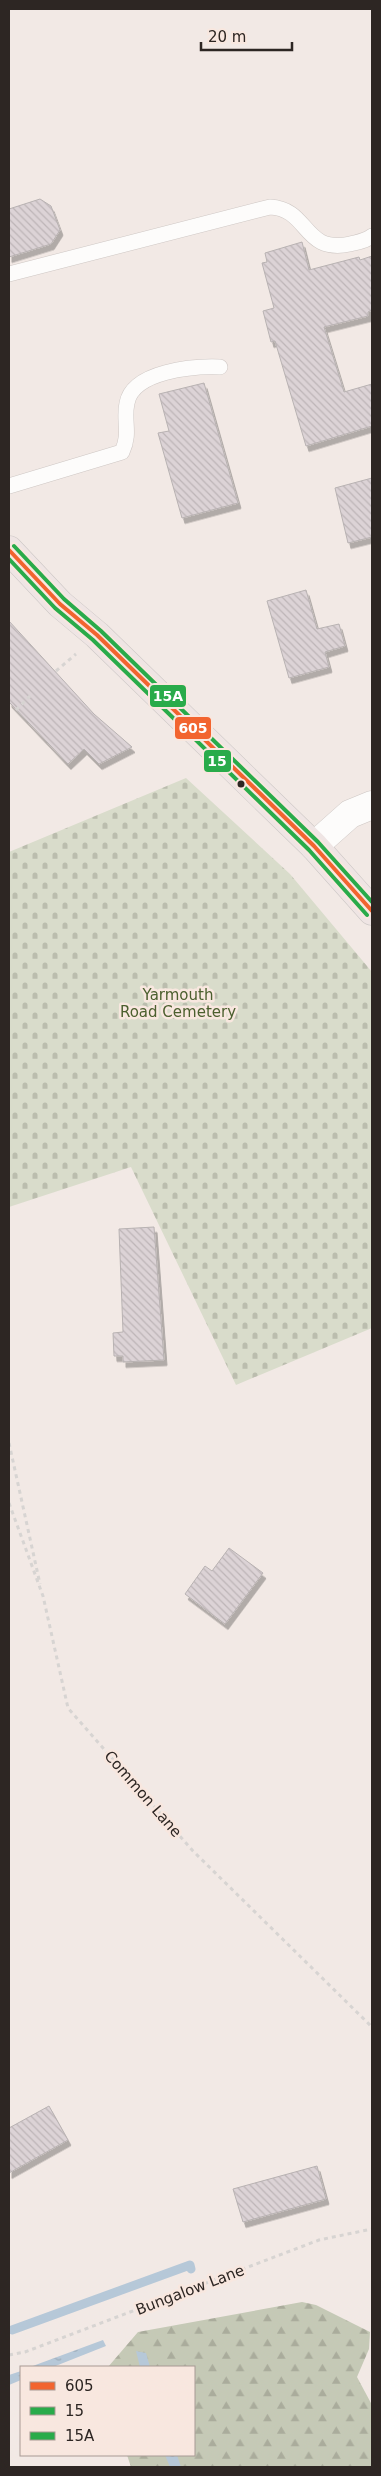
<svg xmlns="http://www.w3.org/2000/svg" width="381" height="2476" font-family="'DejaVu Sans',sans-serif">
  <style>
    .forest { fill: url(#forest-firs) }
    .cemetery { fill: url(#cemetery-stones) }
    .water { fill: url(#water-ripples) }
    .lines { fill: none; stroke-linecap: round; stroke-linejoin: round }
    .stream { stroke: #b6c8d8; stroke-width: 9 }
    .building { fill: url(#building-back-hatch); stroke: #b8b2b2; filter: url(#shadow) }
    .service-casing { stroke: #cec7c4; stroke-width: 16 }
    .minor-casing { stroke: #cec7c4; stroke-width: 29 }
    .primary-casing { stroke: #ccc7c5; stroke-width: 29 }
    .path { stroke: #d7d4d2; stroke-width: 3; stroke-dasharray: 4 4; stroke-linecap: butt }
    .service { stroke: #fdfcfb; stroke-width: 15 }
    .minor { stroke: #fdfcfb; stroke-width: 28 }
    .primary { stroke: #efe5e4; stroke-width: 28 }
    .bus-1-casing { stroke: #f8e7df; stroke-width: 8 }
    .bus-2-casing { stroke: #f8e7df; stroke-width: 8 }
    .bus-3-casing { stroke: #f8e7df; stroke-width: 8 }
    .bus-1 { stroke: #f2642f; stroke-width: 4 }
    .bus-2 { stroke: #29ab4a; stroke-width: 4 }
    .bus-3 { stroke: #29ab4a; stroke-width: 4 }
    .bus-dot { fill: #2d2623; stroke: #f8e7df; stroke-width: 2 }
    .labels { text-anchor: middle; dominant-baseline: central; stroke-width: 5; stroke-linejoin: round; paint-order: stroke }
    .park-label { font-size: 15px; fill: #4b5f2e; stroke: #f8e7df }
    .street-label { font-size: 15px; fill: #2d2623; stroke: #f8e7df }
    .line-badge { stroke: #f8e7df; stroke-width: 2 }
    .badge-label { font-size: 14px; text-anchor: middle; font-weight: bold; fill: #fff }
  </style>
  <defs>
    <pattern id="forest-firs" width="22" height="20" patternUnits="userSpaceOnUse" patternTransform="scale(1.25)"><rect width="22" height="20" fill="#c5c9b6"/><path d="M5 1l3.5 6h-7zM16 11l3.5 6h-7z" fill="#aaac9c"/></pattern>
    <pattern id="cemetery-stones" width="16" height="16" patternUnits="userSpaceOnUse" patternTransform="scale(1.25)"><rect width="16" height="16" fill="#d9dccb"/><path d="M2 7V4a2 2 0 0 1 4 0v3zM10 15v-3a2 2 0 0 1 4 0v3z" fill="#bbbdae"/></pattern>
    <pattern id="water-ripples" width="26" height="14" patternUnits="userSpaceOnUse" patternTransform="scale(1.25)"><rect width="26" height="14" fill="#b6c8d8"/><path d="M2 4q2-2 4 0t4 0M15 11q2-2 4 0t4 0" fill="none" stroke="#9dacb9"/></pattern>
    <pattern id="building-back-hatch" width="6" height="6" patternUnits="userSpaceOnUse" patternTransform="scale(1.25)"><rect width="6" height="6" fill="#dcd3d6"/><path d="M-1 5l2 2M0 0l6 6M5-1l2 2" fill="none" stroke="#bdb5b7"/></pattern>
    <filter id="shadow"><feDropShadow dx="3" dy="5.5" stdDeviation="0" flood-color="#0004"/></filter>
  </defs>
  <rect width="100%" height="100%" fill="#f2e9e5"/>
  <!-- forest -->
  <polygon class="forest" points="302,2302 316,2305 370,2332 369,2349 357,2377 372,2405 372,2467 131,2467 127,2455 194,2455 194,2367 108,2367 138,2332"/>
  <!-- cemetery -->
  <polygon class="cemetery" points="186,778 290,874 372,972 372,1328 236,1385 131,1167 9,1207 9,852"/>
  <!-- water -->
  <g class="water">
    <polygon points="103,2340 106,2346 53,2367 30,2367"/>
    <polygon points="136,2351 146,2353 150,2367 140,2367"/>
    <polygon points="21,2371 21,2380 9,2385 9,2375"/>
    <polygon points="165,2455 177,2455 181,2467 170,2467"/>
  </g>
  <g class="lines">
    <!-- stream -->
    <polyline class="stream" points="12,2330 190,2265 191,2269"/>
  </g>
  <!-- building -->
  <g class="building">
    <polygon points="40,199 51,206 60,230 51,244 9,257 9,209"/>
    <polygon points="302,242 309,270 359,257 360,260 372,256 372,310 368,312 368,316 324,327 344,392 372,384 372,426 306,446 275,341 271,342 263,311 274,308 262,263 267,262 265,253"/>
    <polygon points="204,383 238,503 182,518 158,433 169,431 159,394"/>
    <polygon points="372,478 372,537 348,543 335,488"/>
    <polygon points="306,590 317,629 339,624 345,646 325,652 329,667 289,678 267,601"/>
    <polygon points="9,621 94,714 132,747 99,764 84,749 68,764 9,702"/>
    <polygon points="154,1227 164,1360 123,1362 123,1356 114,1356 113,1333 123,1332 119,1229"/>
    <polygon points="229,1548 263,1573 225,1624 185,1594 205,1566 212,1571"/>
    <polygon points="49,2106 68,2140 9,2173 9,2128"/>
    <polygon points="317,2166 326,2199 243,2222 233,2189"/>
  </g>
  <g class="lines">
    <!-- service casing -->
    <g class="service-casing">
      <g id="service">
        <path d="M9 274 270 207C310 209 302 254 350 244 358 242 366 241 372 236"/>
        <path d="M9 486 122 452C131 433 123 421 127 403 133 371 193 366 220 367"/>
      </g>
    </g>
    <!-- minor casing -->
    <g class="minor-casing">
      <polyline id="minor" points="314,846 350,814 372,805"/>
    </g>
    <!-- primary casing -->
    <g class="primary-casing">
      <polyline id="primary" points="9,550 60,604 97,635 314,846 372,911"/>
    </g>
    <!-- path -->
    <g class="path">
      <polyline points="56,671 76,654"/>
      <polyline points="16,710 32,694"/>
      <polyline points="9,1443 40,1584"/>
      <polyline points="9,1503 43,1596 68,1708 193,1851 372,2027"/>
      <polyline points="9,2355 25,2352 319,2240 372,2229"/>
    </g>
    <!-- service -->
    <use href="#service" class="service"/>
    <!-- minor -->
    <use href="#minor" class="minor"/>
    <!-- primary -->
    <use href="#primary" class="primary"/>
    <!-- bus-1 casing -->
    <g class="bus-1-casing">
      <polyline id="bus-1" points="9,550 60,604 97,635 314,846 372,911"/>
    </g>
    <!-- bus-2 casing -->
    <g class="bus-2-casing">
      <polyline id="bus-2" points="9,559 55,608 93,640 309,850 367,915"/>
    </g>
    <!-- bus-3 casing -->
    <g class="bus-3-casing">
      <polyline id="bus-3" points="14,546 64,599 101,631 318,842 372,902"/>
    </g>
    <!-- bus-1 -->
    <use href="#bus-1" class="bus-1"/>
    <!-- bus-2 -->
    <use href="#bus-2" class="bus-2"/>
    <!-- bus-3 -->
    <use href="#bus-3" class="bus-3"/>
  </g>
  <!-- markers -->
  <circle class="bus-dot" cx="241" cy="784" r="4.5"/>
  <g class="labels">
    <!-- park labels -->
    <g class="park-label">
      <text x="178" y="995">Yarmouth<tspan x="178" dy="17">Road Cemetery</tspan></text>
    </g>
    <!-- street labels -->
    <g class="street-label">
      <text transform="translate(143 1794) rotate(49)">Common Lane</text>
      <text transform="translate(190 2290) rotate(-21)">Bungalow Lane</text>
    </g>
  </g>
  <g class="line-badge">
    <rect x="149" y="684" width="38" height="24" rx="5" fill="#29ab4a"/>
    <rect x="174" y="716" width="38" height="24" rx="5" fill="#f2642f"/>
    <rect x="203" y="749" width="29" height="24" rx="5" fill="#29ab4a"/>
  </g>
  <g class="badge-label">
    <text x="168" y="701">15A</text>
    <text x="193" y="733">605</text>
    <text x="217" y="766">15</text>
  </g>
  <!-- border -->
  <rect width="381" height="2476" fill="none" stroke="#2d2623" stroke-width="20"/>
  <!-- legend -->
  <rect x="20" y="2366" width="175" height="90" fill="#f8e7df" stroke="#a79a94"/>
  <rect x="30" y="2382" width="25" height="8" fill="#f2642f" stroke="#a79a94"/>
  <text x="65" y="2391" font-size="15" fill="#2d2623">605</text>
  <rect x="30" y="2407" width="25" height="8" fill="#29ab4a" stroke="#a79a94"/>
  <text x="65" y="2416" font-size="15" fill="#2d2623">15</text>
  <rect x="30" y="2432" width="25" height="8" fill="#29ab4a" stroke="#a79a94"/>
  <text x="65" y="2441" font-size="15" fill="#2d2623">15A</text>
  <!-- scale -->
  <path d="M201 42v8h91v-8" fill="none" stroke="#2d2623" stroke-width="2.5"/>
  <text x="208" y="42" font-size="15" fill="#2d2623" stroke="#f8e7df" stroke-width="4" paint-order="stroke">20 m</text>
</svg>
